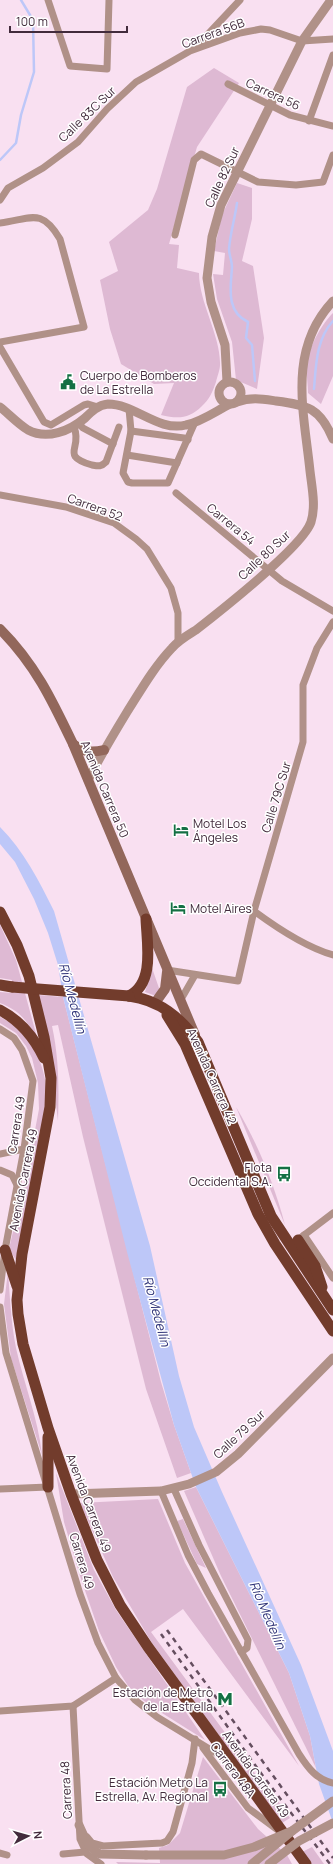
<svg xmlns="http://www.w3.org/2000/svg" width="333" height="1864" font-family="Manrope,sans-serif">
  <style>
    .green { fill: #deb9d3 }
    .water { fill: #bdc7f8 }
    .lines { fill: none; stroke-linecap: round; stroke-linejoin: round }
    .stream { stroke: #bdc7f8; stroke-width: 2.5 }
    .minor { stroke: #b09188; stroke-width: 7 }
    .tertiary { stroke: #b09188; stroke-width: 9 }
    .secondary { stroke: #92675b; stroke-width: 10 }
    .trunk { stroke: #723c2c; stroke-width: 11 }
    .rail { stroke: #654e5f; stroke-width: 2.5; stroke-dasharray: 5 5; stroke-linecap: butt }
    .tertiary-bridge { stroke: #b09188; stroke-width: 9 }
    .trunk-bridge { stroke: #723c2c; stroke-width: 11 }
    .labels { text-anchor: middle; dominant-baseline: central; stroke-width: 3; stroke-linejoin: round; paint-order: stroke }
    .street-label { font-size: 12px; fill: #422b3c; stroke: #fff }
    .poi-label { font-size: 12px; fill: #422b3c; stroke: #fff; text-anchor: start }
    .water-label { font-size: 13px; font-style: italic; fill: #2f3378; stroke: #fff }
  </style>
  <rect width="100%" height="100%" fill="#f9e0f1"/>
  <!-- green -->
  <g class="green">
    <path d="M214 68 239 83 197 147 169 244 179 245 177 268 199 273C199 303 221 336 220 365 220 370 217 377 216 382 213 391 209 400 202 406 189 419 178 419 161 415L174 383 154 384 121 364 110 329 100 280 118 271 109 242 148 210 157 189 187 87Z"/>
    <polygon points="237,183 252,188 252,219 242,261 253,266 264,338 257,389 236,380 232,342 217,299 213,274 223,275 225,253 214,251 222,215"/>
    <path d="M333 313V376L321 404 308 393C308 384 306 374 307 365 308 348 321 325 333 313Z"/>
    <path d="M0 925 16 960 38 1041C28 1022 21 1011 0 1003V992L12 993V980L0 978Z"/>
    <polygon points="151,965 160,991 156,996 145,992 150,976"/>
    <path d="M38 995 63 997 161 1382 174 1425 191 1473 177 1478 146 1389 83 1137 58 1025 52 1026C59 1058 59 1089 58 1121L52 1071Z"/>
    <path d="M0 1017C24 1028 40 1053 45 1079 49 1104 41 1131 36 1155 30 1190 23 1225 16 1260L9 1249 29 1162 39 1109 38 1083 32 1058 26 1046 16 1033 0 1023Z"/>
    <path d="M236 1107C258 1144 274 1184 285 1225Z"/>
    <path d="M8 1271C10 1297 11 1323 16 1348 24 1384 38 1418 42 1455L11 1358 4 1304Z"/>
    <polygon points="56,1473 94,1570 116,1610 205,1740 154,1708 132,1692 116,1667 99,1631 80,1576 64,1522"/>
    <polygon points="196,1487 289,1673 310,1736 316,1768 221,1576 184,1491"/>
    <polygon points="158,1499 185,1563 299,1766 183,1609 151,1632 276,1802 278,1801 290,1818 282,1823 152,1643 113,1577 80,1503"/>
    <polygon points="183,1519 206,1568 197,1564 177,1521"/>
    <polygon points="203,1757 258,1829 287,1855 292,1864 118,1864 116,1862 160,1863 159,1848 168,1845 180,1833"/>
    <polygon points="312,1847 324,1864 311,1864 302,1852"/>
  </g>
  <!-- water -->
  <path class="water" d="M0 827C24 851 39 881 54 911L150 1246 179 1376 194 1427 222 1492 301 1665 333 1751V1823L319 1784 310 1736 289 1673 196 1487 174 1425 127 1252 63 997 58 965 48 933 34 899 15 862 0 844Z"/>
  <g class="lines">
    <!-- stream -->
    <g class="stream">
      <polyline points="0,160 16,143 21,115 34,72 33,20 21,0"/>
      <path d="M237 203C235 218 230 234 229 249 229 255 232 261 232 267 231 286 225 311 248 322L246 338 252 345 255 381"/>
      <path d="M314 389C316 366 316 339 333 321"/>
    </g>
    <!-- minor -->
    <g class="minor">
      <polyline points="48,0 70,66 107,69 109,0"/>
      <polyline points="195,48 240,0"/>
      <polyline points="228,84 290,115 333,126"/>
      <polyline points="309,121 333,55"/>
      <polyline points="0,200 8,188 43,168 78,142 107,109 136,82 190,51 240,33 261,29 270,30 302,41 333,39"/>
      <path d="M0 223C31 219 41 207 60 239L84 327 0 342"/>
      <polyline points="175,235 194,160 201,154 258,182 296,185 323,182 333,155"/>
      <polyline points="0,347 44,422 51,425 84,405 88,404 98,407"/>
      <polyline points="129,409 131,431 123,473 128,482 132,483 168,483 195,422"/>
      <polyline points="78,423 83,428 113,444"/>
      <path d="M74 427C83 449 59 455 92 465 98 466 101 467 106 462L119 427"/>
      <polyline points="131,431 184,438 188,440"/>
      <polyline points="127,455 177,463"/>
      <polyline points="176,493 282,581 333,611"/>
      <polyline points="0,495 66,507 114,523 136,539 147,549 171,588 178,613 178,642"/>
      <path d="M254 911C277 928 305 947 333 955"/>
      <polyline points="167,970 238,981 254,911 303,742 303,685 317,648 333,622"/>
      <polyline points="180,1001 195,975"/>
      <polyline points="0,1029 14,1038 22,1050 33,1081 24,1149 5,1250 0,1290"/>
      <polyline points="0,1154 24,1149"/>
      <polyline points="0,1170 12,1175 17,1185"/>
      <polyline points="304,1235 333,1278"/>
      <polyline points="295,1242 333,1213"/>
      <polyline points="0,1307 6,1353 80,1594 98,1643 116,1678 135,1700 157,1717 229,1761"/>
      <polyline points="0,1489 48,1487"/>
      <polyline points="174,1489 199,1545 248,1640 247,1648 241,1652"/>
      <path d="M161 1491 188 1555 208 1593 299 1754C308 1768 317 1780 333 1783"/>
      <polyline points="73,1706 80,1839 87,1854 101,1864"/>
      <polyline points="0,1711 73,1706 116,1678"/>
      <polyline points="203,1748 248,1808 279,1831"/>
      <polyline points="87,1837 92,1843 103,1846 162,1843 167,1841 173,1832 192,1763 195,1739"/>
      <polyline points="0,1853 7,1855"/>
      <polyline points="63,1854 85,1852"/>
    </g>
    <!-- tertiary -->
    <g class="tertiary">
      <polyline points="227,382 225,345 211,302 207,278 212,237 221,205 302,41 331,0"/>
      <circle cx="230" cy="393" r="11"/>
      <path d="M237 402C251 397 262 399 276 401 308 405 320 408 333 439"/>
      <path d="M0 407C9 414 18 424 28 430 47 440 70 431 85 418 91 412 98 405 108 404 135 404 158 432 186 425 201 422 216 411 230 404"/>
      <path d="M88 780C100 757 113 735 127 712 141 690 154 667 172 648 179 640 188 635 196 630 219 612 303 546 311 522 316 506 312 488 310 471 304 412 287 350 333 301"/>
      <polyline points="71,1494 161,1491 189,1484 216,1472 238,1454 333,1358"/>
      <path d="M79 1825C84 1836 88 1848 100 1854L146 1855"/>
    </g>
    <!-- secondary -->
    <g class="secondary">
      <path d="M0 629C35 664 52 700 73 744L195 1035"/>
      <path d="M73 744C83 752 91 753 104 750"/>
      <polyline points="155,1003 165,989 167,972"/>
    </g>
    <!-- trunk -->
    <g class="trunk">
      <polyline points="0,912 17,945 29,976 44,1037 51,1078 50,1107 22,1254 17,1300 18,1314 23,1344 48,1428 71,1494 97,1560 120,1605 148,1647 306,1864"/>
      <polyline points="0,985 12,987"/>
      <path d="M129 996C160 1000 181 1018 198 1042L271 1216 333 1310"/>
      <path d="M129 996C155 983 147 944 146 919"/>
      <path d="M0 1010C21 1021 34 1037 44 1058"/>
      <polyline points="167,1015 185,1044 258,1214 275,1244 333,1331"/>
      <polyline points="298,1240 315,1266 322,1287"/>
      <polyline points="5,1250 17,1286"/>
      <polyline points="48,1437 48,1487"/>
    </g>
    <!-- rail -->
    <g class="rail">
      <polyline points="167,1630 333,1858"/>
      <polyline points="161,1634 263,1776 330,1864"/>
    </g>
    <!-- tertiary-bridge -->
    <g class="tertiary-bridge">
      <polyline points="146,1855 224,1855 254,1847 292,1831"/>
      <polyline points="252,1864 292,1831 333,1801"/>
      <polyline points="269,1864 299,1841 333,1823"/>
    </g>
    <!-- trunk-bridge -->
    <polyline class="trunk-bridge" points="12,987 129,996"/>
  </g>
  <!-- icons -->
  <defs>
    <g id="civic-bare" transform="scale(1.2)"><path d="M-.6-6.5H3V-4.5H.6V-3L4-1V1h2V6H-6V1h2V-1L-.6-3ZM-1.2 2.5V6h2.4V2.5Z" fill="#147044" stroke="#fff" stroke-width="2.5" paint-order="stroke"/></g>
    <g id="hotel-bare" transform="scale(1.2)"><path d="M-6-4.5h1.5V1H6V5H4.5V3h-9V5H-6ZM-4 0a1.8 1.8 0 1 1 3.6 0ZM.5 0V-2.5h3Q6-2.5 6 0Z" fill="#147044" stroke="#fff" stroke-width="2.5" paint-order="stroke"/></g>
    <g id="bus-bare" transform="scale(1.2)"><path d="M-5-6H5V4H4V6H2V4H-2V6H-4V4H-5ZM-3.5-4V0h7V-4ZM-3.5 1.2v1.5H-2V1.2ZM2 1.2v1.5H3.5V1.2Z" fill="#147044" stroke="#fff" stroke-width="2.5" paint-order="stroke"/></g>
    <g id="metro-bare" transform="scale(1.2)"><path d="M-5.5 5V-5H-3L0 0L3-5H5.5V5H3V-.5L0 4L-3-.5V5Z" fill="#147044" stroke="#fff" stroke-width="2.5" paint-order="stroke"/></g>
  </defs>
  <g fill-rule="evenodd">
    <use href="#civic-bare" x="68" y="382"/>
    <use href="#hotel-bare" x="181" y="830"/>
    <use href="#hotel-bare" x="178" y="908"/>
    <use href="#bus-bare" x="284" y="1174"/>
    <use href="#metro-bare" x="225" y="1699"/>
    <use href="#bus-bare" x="220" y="1789"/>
  </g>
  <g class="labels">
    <!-- street labels -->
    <g class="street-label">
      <text transform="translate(213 33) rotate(-20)">Carrera 56B</text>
      <text transform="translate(273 94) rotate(25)">Carrera 56</text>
      <text transform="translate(87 114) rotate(-44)">Calle 83C Sur</text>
      <text transform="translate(222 177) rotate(-65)">Calle 82 Sur</text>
      <text transform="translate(95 507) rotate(20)">Carrera 52</text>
      <text transform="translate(231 524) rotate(39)">Carrera 54</text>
      <text transform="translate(264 555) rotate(-43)">Calle 80 Sur</text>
      <text transform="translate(105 789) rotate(67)">Avenida Carrera 50</text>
      <text transform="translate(276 797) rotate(-73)">Calle 79C Sur</text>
      <text transform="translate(212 1076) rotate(66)">Avenida Carrera 42</text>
      <text transform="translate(16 1125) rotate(-81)">Carrera 49</text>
      <text transform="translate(23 1180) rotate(-79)">Avenida Carrera 49</text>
      <text transform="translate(239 1434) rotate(-43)">Calle 79 Sur</text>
      <text transform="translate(89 1503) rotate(69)">Avenida Carrera 49</text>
      <text transform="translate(82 1561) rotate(73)">Carrera 49</text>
      <text transform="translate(233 1770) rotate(53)">Carrera 48A</text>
      <text transform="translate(256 1774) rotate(54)">Avenida Carrera 49</text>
      <text transform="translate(66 1790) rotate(-93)">Carrera 48</text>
    </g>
    <!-- poi labels -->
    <g class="poi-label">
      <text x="80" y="375">Cuerpo de Bomberos<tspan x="80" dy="14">de La Estrella</tspan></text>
      <text x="193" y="823">Motel Los<tspan x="193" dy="14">Ángeles</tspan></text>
      <text x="190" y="908">Motel Aires</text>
      <text x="272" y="1167" text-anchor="end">Flota<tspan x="272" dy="14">Occidental S.A.</tspan></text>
      <text x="213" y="1692" text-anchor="end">Estación de Metro<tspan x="213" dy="14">de la Estrella</tspan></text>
      <text x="208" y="1782" text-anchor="end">Estación Metro La<tspan x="208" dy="14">Estrella, Av. Regional</tspan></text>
    </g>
    <!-- water labels -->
    <g class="water-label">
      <text transform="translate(73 998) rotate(75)">Río Medellín</text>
      <text transform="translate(157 1311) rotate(75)">Río Medellín</text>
      <text transform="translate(268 1615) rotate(67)">Río Medellín</text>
    </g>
  </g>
  <!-- north arrow -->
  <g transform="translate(28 1836) rotate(84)" stroke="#ffffff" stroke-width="3" paint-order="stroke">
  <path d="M0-3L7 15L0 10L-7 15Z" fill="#422b3c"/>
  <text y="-6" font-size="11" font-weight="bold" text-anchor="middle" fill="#422b3c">N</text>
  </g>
  <!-- scale -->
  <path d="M10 26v6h117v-6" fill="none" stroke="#422b3c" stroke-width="2"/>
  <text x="16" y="26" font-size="12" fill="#422b3c" stroke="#ffffff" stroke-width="3" paint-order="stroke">100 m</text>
</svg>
